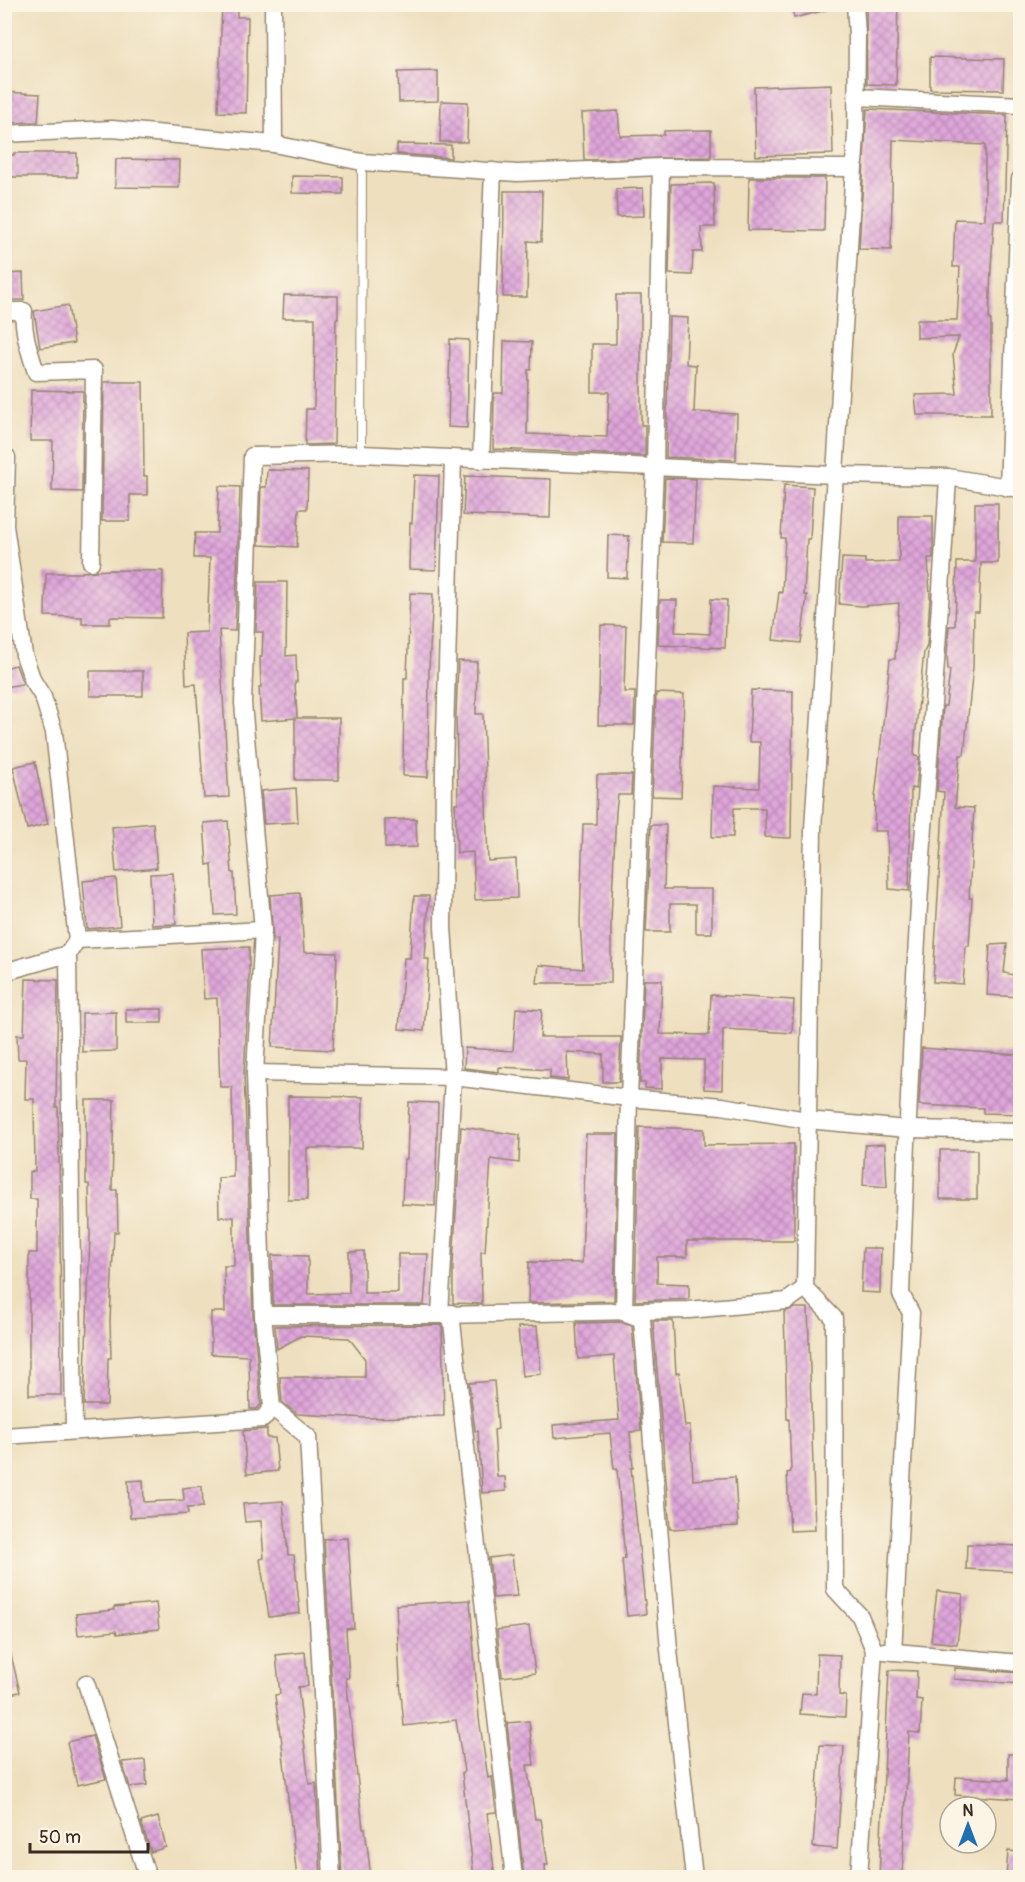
<svg xmlns="http://www.w3.org/2000/svg" width="1025" height="1882" font-family="Pangolin,sans-serif">
  <style>
    .building { fill: url(#building-cross-hatch) }
    .lines { fill: none; stroke-linecap: round; stroke-linejoin: round }
    .service-casing { stroke: #94856e; stroke-width: 10 }
    .minor-casing { stroke: #94856e; stroke-width: 19 }
    .service { stroke: #fff; stroke-width: 8 }
    .minor { stroke: #fff; stroke-width: 16 }
  </style>
  <defs>
    <pattern id="building-cross-hatch" width="8" height="8" patternUnits="userSpaceOnUse" patternTransform="scale(1.5)"><rect width="8" height="8" fill="#dfa6db"/><path d="M0 0l8 8M0 8l8-8" fill="none" stroke="#b687b1"/></pattern>
  </defs>
  <rect width="100%" height="100%" fill="#fcf5e5"/>
  <filter id="ink" filterUnits="userSpaceOnUse"><feTurbulence type="fractalNoise" baseFrequency=".0167" numOctaves="2"/><feDisplacementMap in="SourceGraphic" scale="12" xChannelSelector="R" yChannelSelector="G"/><feConvolveMatrix kernelMatrix="1 2 1 2 8 2 1 2 1" color-interpolation-filters="sRGB"/></filter>
  <filter id="wash" filterUnits="userSpaceOnUse"><feTurbulence type="fractalNoise" baseFrequency=".008" numOctaves="4" result="noise"/><feDisplacementMap in="SourceGraphic" scale="24" xChannelSelector="R" yChannelSelector="G"/><feGaussianBlur stdDeviation="1.35" result="paint"/><feColorMatrix in="noise" values="0 0 0 0 0 0 0 0 0 0 0 0 0 0 0 0 0 1.4 0 .05"/><feComposite in="paint" operator="in"/></filter>
  <g filter="url(#wash)">
    <rect width="100%" height="100%" fill="#eee0bf"/>
    <g id="blocks">
      <!-- building -->
      <g class="building">
        <polygon points="222,4 237,4 237,17 248,17 246,113 218,112"/>
        <polygon points="791,4 829,4 830,9 794,18"/>
        <polygon points="866,4 898,4 896,85 867,84"/>
        <polygon points="930,57 1004,59 1003,90 930,89"/>
        <polygon points="438,71 438,101 399,102 398,72"/>
        <polygon points="831,84 833,154 756,156 754,87"/>
        <polygon points="4,92 40,94 38,122 4,123"/>
        <polygon points="441,101 468,102 467,142 440,142"/>
        <polygon points="867,109 1007,115 1004,221 994,221 991,268 989,320 991,320 991,415 917,415 915,395 957,394 953,354 959,337 917,338 917,320 957,320 960,267 953,267 955,219 985,220 985,145 893,140 891,250 859,249"/>
        <polygon points="618,111 620,136 664,135 664,131 711,130 711,157 584,160 582,113"/>
        <polygon points="397,144 451,145 451,158 397,154"/>
        <polygon points="14,153 77,153 77,177 4,177 4,155 14,155"/>
        <polygon points="116,159 180,160 179,188 115,187"/>
        <polygon points="292,176 343,177 343,194 292,193"/>
        <polygon points="749,178 825,178 824,231 748,230"/>
        <polygon points="714,183 715,227 701,227 702,252 693,252 692,275 669,274 671,184"/>
        <polygon points="643,188 644,216 617,217 616,189"/>
        <polygon points="504,191 542,191 541,242 528,241 527,297 503,297"/>
        <polygon points="23,273 24,300 4,300 4,274"/>
        <polygon points="284,295 338,296 338,319 336,319 334,444 305,445 306,409 314,409 315,318 283,318"/>
        <polygon points="616,295 641,295 641,425 645,425 645,456 493,449 494,393 503,393 504,341 532,342 531,370 528,370 527,434 607,437 609,392 592,392 592,344 616,344"/>
        <polygon points="68,305 74,343 40,348 34,311"/>
        <polygon points="669,317 688,318 686,364 696,365 694,412 737,414 736,460 666,457"/>
        <polygon points="450,339 469,340 467,428 448,427"/>
        <polygon points="104,382 143,382 144,476 147,476 147,495 130,495 130,521 102,521"/>
        <polygon points="31,390 83,391 82,492 52,491 53,441 30,441"/>
        <polygon points="267,470 308,471 307,509 299,509 297,547 259,545 261,487 266,487"/>
        <polygon points="414,475 439,476 436,570 409,569 410,523 412,523"/>
        <polygon points="465,476 551,479 550,518 463,515"/>
        <polygon points="665,478 696,479 693,543 662,542"/>
        <polygon points="784,485 813,487 810,539 807,539 804,595 807,595 801,643 773,640 779,592 782,593 785,538 781,538"/>
        <polygon points="219,486 240,487 235,631 219,630 229,797 204,798 196,684 186,685 184,633 207,632 210,558 194,558 195,533 217,533"/>
        <polygon points="975,503 998,503 998,563 981,563 979,612 974,612 973,667 964,755 960,755 955,807 974,808 969,898 972,898 969,946 966,946 963,984 933,982 944,792 937,791 943,706 946,706 950,670 948,670 947,654 949,626 955,626 957,562 975,562"/>
        <polygon points="899,516 933,516 933,558 928,558 930,597 927,646 924,652 915,738 914,756 919,757 916,789 911,788 909,891 889,889 887,831 874,831 875,798 890,659 895,659 899,603 862,606 839,604 842,558 865,559 865,563 899,562"/>
        <polygon points="608,535 629,536 627,578 607,577"/>
        <polygon points="109,570 163,571 162,618 110,617 110,624 82,624 82,617 45,616 46,573 82,573 82,572"/>
        <polygon points="258,582 287,582 286,656 296,655 297,682 295,682 297,718 339,718 339,780 295,780 295,718 261,721 259,687 261,687 260,657 262,657 263,632 256,632"/>
        <polygon points="410,593 433,594 429,669 428,777 403,776 404,678 407,678"/>
        <polygon points="711,599 727,600 725,648 658,645 660,600 677,600 675,632 710,634"/>
        <polygon points="601,625 626,626 624,692 635,692 634,725 598,725"/>
        <polygon points="458,661 477,662 476,714 483,714 488,861 516,859 517,898 475,900 473,852 457,853 455,803 458,803 456,715"/>
        <polygon points="16,665 23,684 4,687 4,668"/>
        <rect x="90" y="671" width="53" height="25"/>
        <polygon points="751,690 793,691 791,838 765,837 765,808 734,808 733,837 712,837 713,786 759,788 760,742 749,742"/>
        <polygon points="656,693 684,694 681,797 652,796"/>
        <polygon points="35,762 48,824 27,829 13,767"/>
        <polygon points="597,775 632,775 631,795 618,795 616,811 611,920 611,983 537,983 539,965 583,969 580,922 583,824 596,824"/>
        <polygon points="296,788 298,822 264,824 261,791"/>
        <polygon points="416,819 417,847 385,848 385,820"/>
        <polygon points="228,821 232,873 234,873 236,914 215,915 212,864 207,865 204,823"/>
        <polygon points="153,823 157,868 116,872 112,827"/>
        <polygon points="651,825 666,825 664,889 712,889 712,933 696,933 696,904 670,904 670,932 646,932"/>
        <polygon points="173,873 176,924 152,925 150,874"/>
        <polygon points="116,878 120,926 87,929 83,881"/>
        <polygon points="300,893 304,952 337,953 333,1050 272,1047 278,939 273,940 270,895"/>
        <polygon points="414,896 429,896 425,959 429,959 424,1031 399,1029 404,958 410,958"/>
        <polygon points="1007,944 1004,973 1020,976 1020,997 987,995 990,945"/>
        <polygon points="249,947 249,986 244,1073 253,1315 261,1404 257,1409 250,1409 249,1356 211,1354 211,1312 225,1312 224,1266 234,1266 234,1217 219,1217 218,1178 233,1177 233,1132 232,1087 220,1087 217,998 204,999 201,949"/>
        <polygon points="26,979 58,980 56,1107 58,1107 60,1202 61,1395 29,1395 29,1253 37,1253 37,1199 30,1199 30,1172 35,1171 34,1099 25,1099 26,1059 18,1059 17,1035 24,1035"/>
        <polygon points="644,980 662,980 660,1034 709,1035 711,995 794,1000 792,1033 723,1029 722,1090 704,1089 704,1060 662,1059 662,1089 645,1088 645,1083 640,1083"/>
        <polygon points="516,1008 542,1010 540,1037 621,1037 619,1082 603,1082 603,1054 567,1052 568,1080 550,1078 550,1070 499,1067 499,1072 464,1068 465,1048 513,1051"/>
        <rect x="126" y="1009" width="36" height="14"/>
        <polygon points="116,1012 116,1051 82,1052 82,1013"/>
        <polygon points="922,1048 1020,1055 1020,1114 983,1113 983,1108 919,1105"/>
        <polygon points="288,1096 363,1097 362,1148 307,1148 307,1200 288,1200"/>
        <polygon points="86,1100 114,1100 112,1190 117,1190 118,1232 114,1232 110,1320 111,1358 108,1358 107,1405 84,1405 90,1235 89,1184 86,1184"/>
        <polygon points="409,1102 438,1103 435,1206 402,1204 404,1159 407,1159"/>
        <polygon points="461,1127 520,1135 519,1163 491,1159 485,1252 481,1252 482,1304 453,1303 453,1265"/>
        <polygon points="639,1127 704,1129 704,1145 794,1144 794,1241 687,1241 687,1257 657,1257 657,1283 689,1284 689,1299 635,1301"/>
        <polygon points="586,1134 618,1134 614,1301 528,1303 529,1262 582,1263"/>
        <polygon points="885,1144 887,1187 863,1185 865,1145"/>
        <rect x="940" y="1150" width="37" height="49"/>
        <polygon points="863,1248 881,1248 880,1293 861,1292"/>
        <polygon points="364,1251 364,1293 398,1293 398,1254 428,1254 424,1305 273,1305 272,1255 308,1256 308,1294 349,1293 349,1252"/>
        <polygon points="795,1308 808,1308 815,1530 790,1531 787,1473 791,1472 789,1419 787,1419 784,1312"/>
        <polygon points="653,1321 673,1321 676,1373 679,1372 685,1426 690,1426 693,1480 735,1477 738,1526 670,1529"/>
        <polygon points="620,1322 632,1326 641,1431 630,1432 633,1468 631,1468 646,1614 627,1616 622,1559 625,1559 617,1469 614,1469 610,1433 554,1438 553,1425 619,1420 614,1356 578,1359 576,1323"/>
        <polygon points="442,1325 444,1416 367,1418 297,1414 282,1402 280,1377 365,1377 365,1359 349,1338 301,1336 277,1349 275,1326"/>
        <polygon points="537,1326 541,1374 522,1376 518,1327"/>
        <polygon points="494,1381 498,1429 494,1430 497,1477 505,1477 506,1491 482,1493 478,1431 475,1431 469,1383"/>
        <polygon points="267,1429 267,1438 275,1438 278,1471 247,1474 243,1431"/>
        <polygon points="143,1480 144,1502 184,1500 183,1488 202,1486 203,1507 187,1508 188,1514 130,1518 128,1481"/>
        <polygon points="283,1501 288,1555 294,1555 300,1613 269,1617 260,1559 264,1558 261,1521 245,1522 243,1504"/>
        <polygon points="348,1538 354,1628 346,1629 349,1678 346,1678 363,1828 365,1828 371,1878 342,1878 324,1539"/>
        <polygon points="967,1544 1020,1546 1020,1572 966,1569"/>
        <polygon points="512,1555 517,1596 493,1598 489,1558"/>
        <polygon points="937,1591 963,1594 957,1644 931,1641"/>
        <polygon points="470,1600 479,1718 488,1778 492,1777 496,1812 487,1813 495,1878 474,1878 462,1773 464,1772 456,1720 404,1726 400,1681 396,1605"/>
        <polygon points="156,1603 159,1629 117,1634 116,1631 78,1635 76,1614 114,1610 114,1607"/>
        <polygon points="529,1626 535,1673 502,1677 497,1630"/>
        <polygon points="4,1647 9,1647 20,1692 4,1695"/>
        <polygon points="305,1652 308,1686 298,1687 309,1784 316,1783 321,1878 297,1878 281,1735 280,1735 275,1695 280,1694 276,1655"/>
        <polygon points="817,1654 840,1655 839,1695 846,1696 845,1717 800,1714 802,1693 816,1694"/>
        <polygon points="955,1668 1020,1673 1020,1684 954,1679"/>
        <polygon points="889,1670 917,1671 916,1699 922,1700 920,1733 909,1732 902,1878 879,1878"/>
        <polygon points="529,1721 534,1765 527,1765 535,1819 541,1819 548,1865 545,1865 546,1878 524,1878 507,1723"/>
        <polygon points="92,1736 106,1779 77,1785 67,1742"/>
        <polygon points="820,1745 844,1746 837,1849 813,1847"/>
        <polygon points="1008,1754 1020,1754 1020,1799 955,1795 956,1777 1008,1780"/>
        <polygon points="145,1760 147,1785 130,1787 122,1762"/>
        <polygon points="158,1817 166,1847 151,1852 141,1822"/>
        <polygon points="1008,1851 1020,1852 1020,1878 1006,1878"/>
      </g>
    </g>
  </g>
  <g filter="url(#ink)">
    <use href="#blocks" fill-opacity="0" stroke="#94856e" stroke-width="1.5"/>
    <g class="lines">
      <!-- service casing -->
      <g class="service-casing">
        <polyline id="service" points="361,454 362,162"/>
      </g>
      <!-- minor casing -->
      <g class="minor-casing">
        <g id="minor">
          <polyline points="273,4 274,144"/>
          <polyline points="855,4 857,35 856,134 813,829 805,1288 834,1318 835,1589 860,1616 874,1650 859,1878"/>
          <polyline points="857,97 1020,105"/>
          <polyline points="4,134 112,129 274,144 362,162 517,173 661,167 854,168"/>
          <polyline points="661,167 655,468 629,1098 624,1312 642,1319 669,1650 694,1878"/>
          <path d="M4 311H24C22 331 30 353 36 372L94 370 91 562"/>
          <polyline points="7,457 5,526 24,655 33,681 43,697 54,732 77,940"/>
          <polyline points="481,460 493,171"/>
          <polyline points="1008,488 1020,179"/>
          <polyline points="4,972 68,954"/>
          <polyline points="255,1073 453,1077 629,1098 722,1106 807,1120 907,1129 1020,1131"/>
          <polyline points="451,1313 514,1878"/>
          <polyline points="263,1315 440,1315 689,1310 787,1301 805,1288"/>
          <polyline points="440,1315 453,1077 443,927 444,769 453,459"/>
          <polyline points="272,1407 308,1437 332,1878"/>
          <polyline points="74,1431 68,954 77,940 263,930"/>
          <polyline points="4,1436 263,1419 272,1407 263,1315 255,1073 263,930 243,703 252,456 361,454 836,475 948,477 1020,489"/>
          <polyline points="884,1651 1020,1663"/>
          <path d="M893 1652 911 1313 901 1294C907 1129 914 964 926 799 934 692 942 584 948 477"/>
          <polyline points="86,1683 148,1878"/>
        </g>
      </g>
      <!-- service -->
      <use href="#service" class="service"/>
      <!-- minor -->
      <use href="#minor" class="minor"/>
    </g>
  </g>
  <!-- margin -->
  <rect width="1025" height="1882" fill="none" stroke="#fcf5e5" stroke-width="24"/>
  <!-- north arrow -->
  <g transform="translate(968 1825)"><circle r="28" fill="#fcf5e5" stroke="#afa495" stroke-width="1.5"/>
  <path d="M0-4.5L10 22L0 15L-10 22Z" fill="#1f6fb2"/>
  <text y="-9" font-size="16" font-weight="bold" text-anchor="middle" fill="#3b2a1e">N</text>
  </g>
  <!-- scale -->
  <path d="M30 1843v9h118v-9" fill="none" stroke="#3b2a1e" stroke-width="3"/>
  <text x="39" y="1843" font-size="18" fill="#3b2a1e" stroke="#fcf5e5" stroke-width="4.5" paint-order="stroke">50 m</text>
</svg>
